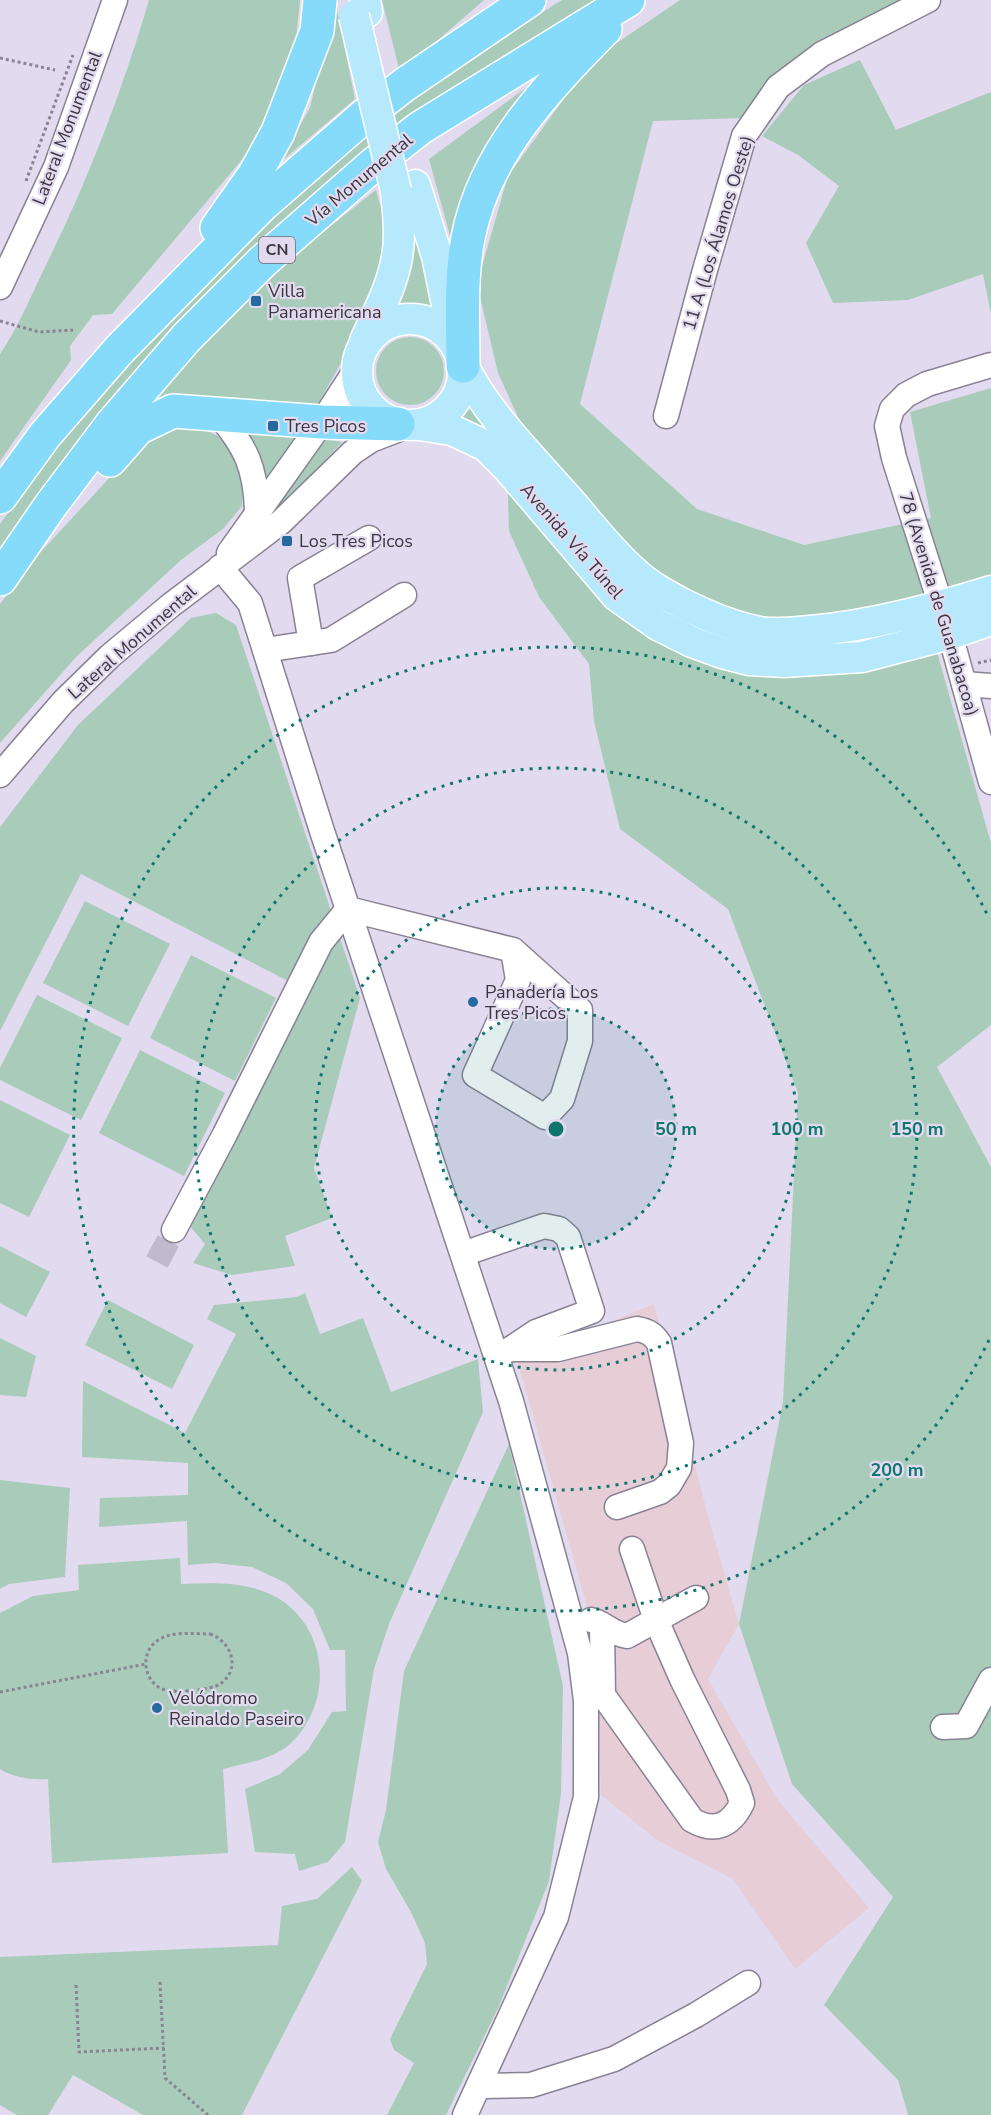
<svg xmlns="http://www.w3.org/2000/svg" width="991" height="2115" font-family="'Nunito Sans',sans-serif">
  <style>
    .industrial { fill: #e6cdd6 }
    .green { fill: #a8ccb9 }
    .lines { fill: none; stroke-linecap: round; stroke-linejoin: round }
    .minor-tunnel { stroke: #c1b9cc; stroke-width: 24; stroke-dasharray: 24 12; stroke-linecap: butt }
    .minor-casing { stroke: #898294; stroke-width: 27 }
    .major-casing { stroke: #fff; stroke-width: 33 }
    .highway-casing { stroke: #fff; stroke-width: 36 }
    .path { stroke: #898392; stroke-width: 3; stroke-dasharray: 3 3; stroke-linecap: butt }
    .minor { stroke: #fff; stroke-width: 24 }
    .major { stroke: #b6e9fb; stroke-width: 30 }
    .highway { stroke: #85dbf9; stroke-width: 33 }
    .major-bridge-casing { stroke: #fff; stroke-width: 33; stroke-linecap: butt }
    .major-bridge { stroke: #b6e9fb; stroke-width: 30 }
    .ring { fill: none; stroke: #0f766e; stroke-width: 3; stroke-dasharray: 3 6 }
    .poi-dot { fill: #246a9f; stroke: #e2daef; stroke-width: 2 }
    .labels { text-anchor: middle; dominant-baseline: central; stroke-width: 4.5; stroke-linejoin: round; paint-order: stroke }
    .shield { fill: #e2daef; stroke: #6d6874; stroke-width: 1.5 }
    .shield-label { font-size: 16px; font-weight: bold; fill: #3b3740 }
    .street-label { font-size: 18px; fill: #3b3740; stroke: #e2daef }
    .poi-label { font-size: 18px; fill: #3b3740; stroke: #e2daef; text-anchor: start }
    .centre { fill: #0f766e; stroke: #e2daef; stroke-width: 3 }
    .ring-label { font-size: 18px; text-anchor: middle; font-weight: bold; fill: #0f766e; stroke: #e2daef; stroke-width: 4.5; stroke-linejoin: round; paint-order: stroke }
  </style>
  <rect width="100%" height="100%" fill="#e2daef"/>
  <!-- industrial -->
  <polygon class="industrial" points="654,1304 708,1516 739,1624 708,1679 777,1799 869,1908 795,1969 733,1879 657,1840 601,1795 595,1634 517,1360"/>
  <!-- green -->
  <g class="green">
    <path d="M149 0H300L295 49 250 150 112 314 93 315 70 346 71 360 0 461V354C18 328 30 298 44 269 87 183 122 92 149 0Z"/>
    <polygon points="335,0 355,99 277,165 310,108"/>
    <polygon points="382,0 484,0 400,73"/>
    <polygon points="562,0 601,0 416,114 0,563 0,524 82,413 164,323 364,132 461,63"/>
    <polygon points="680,0 904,0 803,52 744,118 653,121 580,404 697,509 804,545 931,518 910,412 991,388 991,585 924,606 991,843 991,1025 937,1067 991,1167 991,2115 908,2115 898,2080 824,2005 893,1897 792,1784 739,1624 783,1402 798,1093 728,909 620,829 594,721 589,664 539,597 509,531 507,467 453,418 461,411 467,400 529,441 498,373 477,284 508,176 592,60"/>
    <polygon points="860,60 896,130 991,92 991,314 983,274 908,300 833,303 806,243 839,186 798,155 762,136 804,85"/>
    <polygon points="534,82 485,145 461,202 452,243 429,159"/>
    <polygon points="376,190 383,214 387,260 342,361 317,406 146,405 224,324 303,248"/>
    <polygon points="407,202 440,313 416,304 397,303"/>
    <circle cx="410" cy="371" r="34"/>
    <polygon points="191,423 218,436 231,451 239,467 243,485 242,506 224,528 181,560 76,657 0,743 0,604 37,556 113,474 145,435"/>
    <polygon points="240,427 300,434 266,488"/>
    <polygon points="321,438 342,442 257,533"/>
    <polygon points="216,613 236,625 360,998 314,1168 332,1218 285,1236 295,1266 232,1275 193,1263 205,1244 189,1225 309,992 81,874 0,1031 0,827 78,725 191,618"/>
    <polygon points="85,901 170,944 128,1026 43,983"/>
    <polygon points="191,955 276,998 235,1081 150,1038"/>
    <polygon points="37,995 122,1038 81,1120 0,1080 0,1068"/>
    <polygon points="140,1050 225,1093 184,1176 99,1133"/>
    <polygon points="0,1100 70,1135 29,1217 0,1203"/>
    <polygon points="0,1246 50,1272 26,1317 0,1303"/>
    <polygon points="305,1293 320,1334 363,1318 391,1392 478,1359 483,1412 389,1624 374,1669 345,1842 328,1862 299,1871 295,1854 255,1852 245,1789 280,1774 308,1750 332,1712 346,1711 345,1650 330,1650 313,1609 286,1583 252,1567 215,1563 188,1565 187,1521 99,1527 100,1498 188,1495 188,1463 82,1457 83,1381 185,1433 236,1334 207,1319 214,1305 297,1297"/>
    <polygon points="108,1300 194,1345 172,1389 85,1345"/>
    <polygon points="0,1338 36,1356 26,1397 0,1395"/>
    <polygon points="509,1444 563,1686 561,1793 549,1881 499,2006 446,2115 387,2115 414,2063 394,2050 390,2039 427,1964 425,1943 411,1912 386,1869 378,1842 386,1810 404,1671"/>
    <polygon points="0,1480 70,1488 65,1577 9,1584 0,1589"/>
    <path d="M180 1558 181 1584C212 1583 248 1581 276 1597 329 1627 334 1702 291 1743 272 1760 246 1763 223 1769L228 1853 52 1863 48 1779C32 1780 14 1778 0 1769V1613L33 1596 79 1590 78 1565Z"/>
    <polygon points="352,1867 362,1881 242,2115 143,2115 73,2075 48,2115 17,2115 0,2105 0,1957 278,1945 282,1906 317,1899"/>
  </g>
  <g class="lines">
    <!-- minor-tunnel -->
    <polyline class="minor-tunnel" points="157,1262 174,1230"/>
    <!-- minor casing -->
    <g class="minor-casing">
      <g id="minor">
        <polyline points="0,287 56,167 115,0"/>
        <polyline points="991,365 927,384 906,395 892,409 887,426 894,458 950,634 991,782"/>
        <path d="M218 414C246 447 256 468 257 512"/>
        <polyline points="666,416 705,270 744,136 778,87 822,54 928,0"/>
        <polyline points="229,553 322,422 357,368"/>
        <polyline points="220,567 250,603 322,831 511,1401 580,1653 586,1701 586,1797 556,1917 465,2115"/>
        <polyline points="311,643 300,578 369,538"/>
        <polyline points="265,650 331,640 404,595"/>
        <polyline points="964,684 991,686"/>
        <polyline points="0,775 63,702 110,656 171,605 281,522 353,452 371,440 402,428"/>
        <polyline points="174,1230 225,1134 321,942 348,909 513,950 518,980 475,1075 545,1117 562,1099 580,1041 580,1010 513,950"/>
        <polyline points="463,1254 544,1226 559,1229 568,1237 592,1311 536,1332 509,1350"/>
        <path d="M511 1349H558L637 1329C648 1331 653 1334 659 1343L681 1443 679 1468 669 1485 660 1492 617 1507"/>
        <path d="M591 1620C603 1622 610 1633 627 1636L696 1598"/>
        <path d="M602 1626 603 1695 692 1820C714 1833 731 1826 742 1803L738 1790 682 1679 656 1620 632 1549"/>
        <polyline points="943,1727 966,1726 991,1680"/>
        <polyline points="480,2086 531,2085 614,2059 696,2015 748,1983"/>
      </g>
    </g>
    <!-- major casing -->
    <g class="major-casing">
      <g id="major">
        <polyline points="365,0 367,12"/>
        <polyline points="415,185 437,256 454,339"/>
        <circle cx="410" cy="372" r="53"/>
        <path d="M365 341C377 314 392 287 397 257 401 236 398 213 396 191"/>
        <path d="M463 366C488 415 531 457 567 498 589 523 609 550 634 572 649 586 666 595 683 604 707 616 733 627 760 632 776 634 793 633 810 631 871 626 932 609 991 591"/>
        <polyline points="419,425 452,430 486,446 507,467 617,596 658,625 692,642 722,653 749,660 784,662 862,657 950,634 991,620"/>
      </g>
    </g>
    <!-- highway casing -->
    <g class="highway-casing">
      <g id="highway">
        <polyline points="217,228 255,174 278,132 317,31 320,0"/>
        <path d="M463 366C463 324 460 280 468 238 484 153 547 88 605 29"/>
        <polyline points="110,460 138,428 173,411 322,422 398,424"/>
        <polyline points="0,497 45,435 119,350 262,205 363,117 404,85 529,0"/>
        <polyline points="0,579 51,505 112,424 187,337 262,262 374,164 420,128 628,0"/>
      </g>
    </g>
    <!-- path -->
    <g class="path">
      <polyline points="0,58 55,70"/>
      <polyline points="26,181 73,55"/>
      <polyline points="0,321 39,332 73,330"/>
      <polyline points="978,663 991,660"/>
      <path d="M210 1634C231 1641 242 1669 220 1684 211 1690 176 1693 165 1690 142 1683 139 1650 160 1639 173 1631 195 1634 210 1634Z"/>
      <polyline points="0,1692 146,1664"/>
      <polyline points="160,1982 165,2078 208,2115"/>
      <polyline points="76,1985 79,2052 164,2048"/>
    </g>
    <!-- minor -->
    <use href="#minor" class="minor"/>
    <!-- major -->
    <use href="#major" class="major"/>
    <!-- highway -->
    <use href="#highway" class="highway"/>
    <!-- major-bridge casing -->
    <g class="major-bridge-casing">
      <polyline id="major-bridge" points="354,16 396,191"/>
    </g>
    <!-- major-bridge -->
    <use href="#major-bridge" class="major-bridge"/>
  </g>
  <!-- distance rings -->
  <circle cx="556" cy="1129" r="120" fill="#0f766e" fill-opacity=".12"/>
  <g class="ring">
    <circle cx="556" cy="1129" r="120"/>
    <circle cx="556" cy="1129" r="241"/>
    <circle cx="556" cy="1129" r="361"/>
    <path d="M989 1340A482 482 0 1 1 989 918"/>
  </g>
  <!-- markers -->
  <g class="poi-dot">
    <rect x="250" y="295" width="12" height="12" rx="3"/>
    <rect x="267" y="420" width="12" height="12" rx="3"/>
    <rect x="281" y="535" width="12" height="12" rx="3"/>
    <circle cx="473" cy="1002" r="6"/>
    <circle cx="157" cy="1708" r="6"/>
  </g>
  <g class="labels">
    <!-- shield labels -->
    <rect class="shield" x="259" y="237" width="36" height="26" rx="4.5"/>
    <g class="shield-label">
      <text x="277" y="250">CN</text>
    </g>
    <!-- street labels -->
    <g class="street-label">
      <text transform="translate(67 128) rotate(-69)">Lateral Monumental</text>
      <text transform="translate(359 180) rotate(-40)">Vía Monumental</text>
      <text transform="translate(718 233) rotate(-73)">11 A (Los Álamos Oeste)</text>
      <text transform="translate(572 541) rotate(49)">Avenida Vía Túnel</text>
      <text transform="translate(939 604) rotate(73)">78 (Avenida de Guanabacoa)</text>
      <text transform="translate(132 642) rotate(-41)">Lateral Monumental</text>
    </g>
    <!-- poi labels -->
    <g class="poi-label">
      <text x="268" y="291">Villa<tspan x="268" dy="21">Panamericana</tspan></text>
      <text x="285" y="426">Tres Picos</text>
      <text x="299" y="541">Los Tres Picos</text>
      <text x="485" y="992">Panadería Los<tspan x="485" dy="21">Tres Picos</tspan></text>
      <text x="169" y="1698">Velódromo<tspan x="169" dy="21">Reinaldo Paseiro</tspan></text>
    </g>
  </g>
  <circle cx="556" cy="1129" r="9" class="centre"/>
  <g class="ring-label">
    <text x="676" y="1135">50 m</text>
    <text x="797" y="1135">100 m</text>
    <text x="917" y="1135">150 m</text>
    <text x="897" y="1476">200 m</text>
  </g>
</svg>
